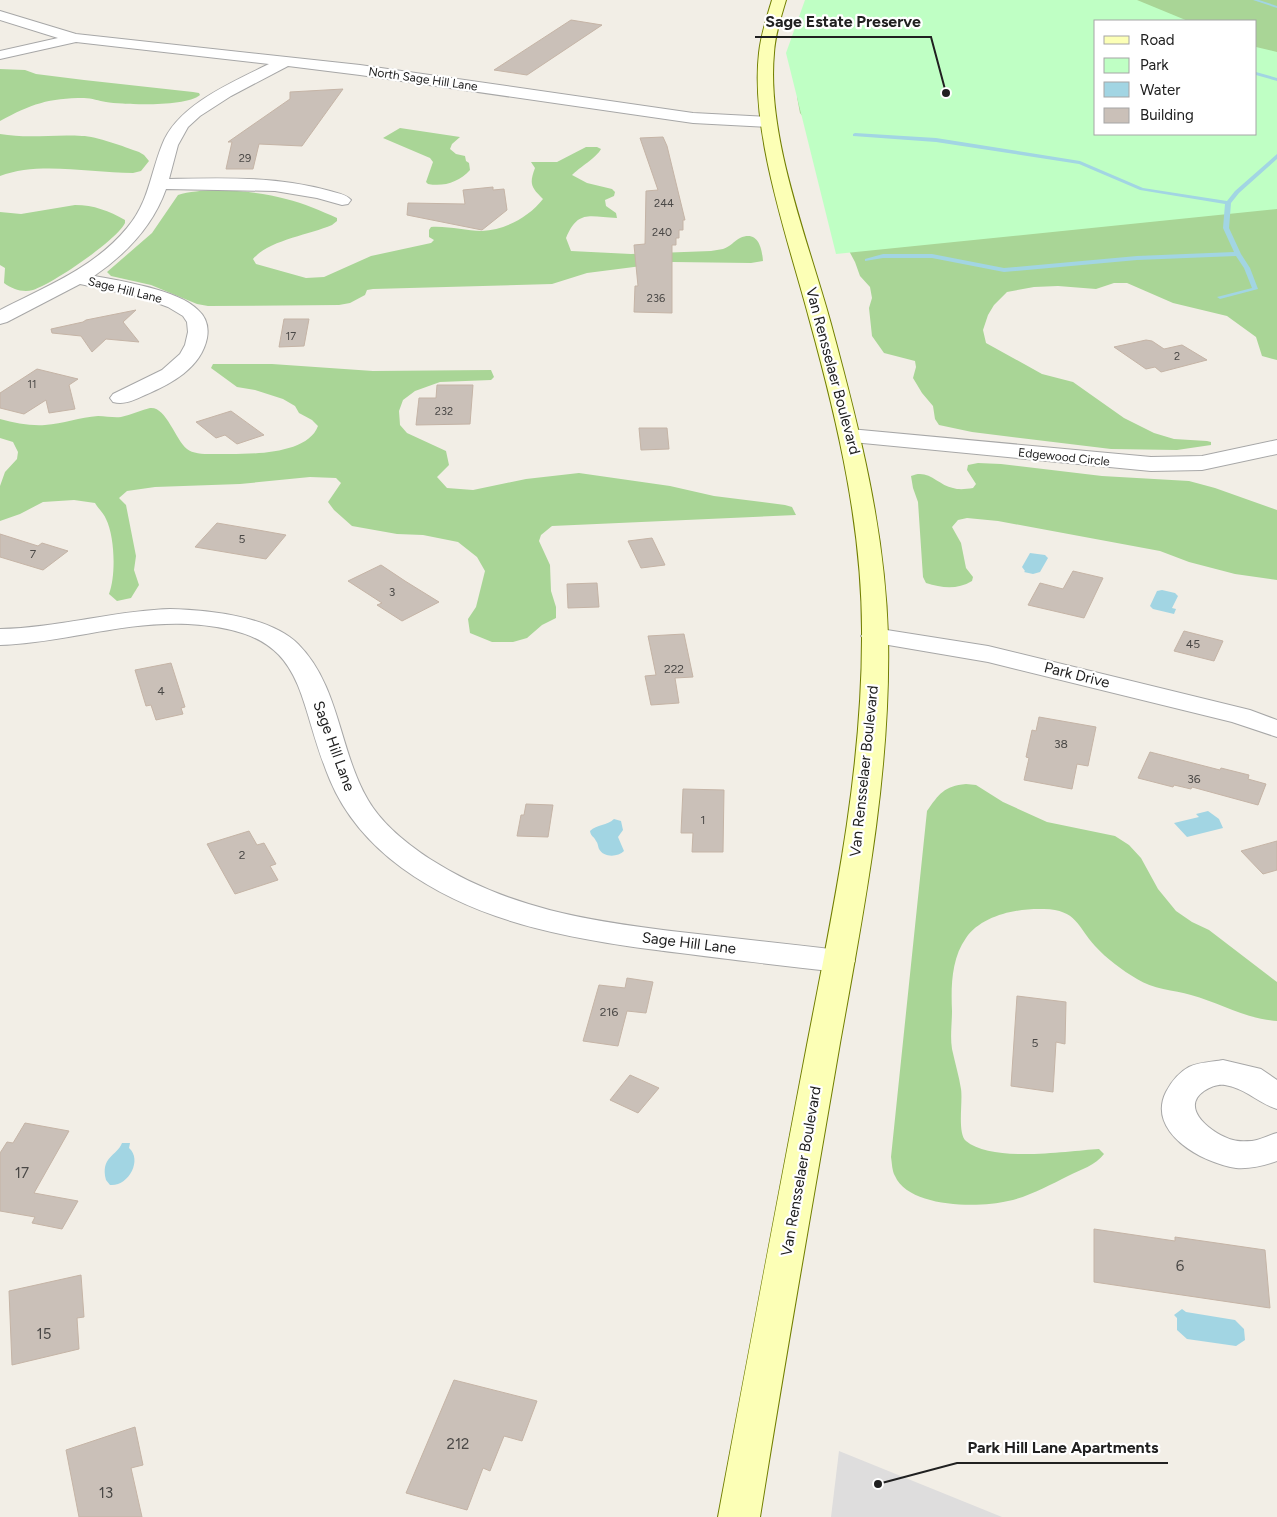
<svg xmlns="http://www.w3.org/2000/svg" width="1277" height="1517" font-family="Figtree,sans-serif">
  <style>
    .residential { fill: #dedddd }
    .forest { fill: #a9d596; fill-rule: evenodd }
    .park { fill: #bfffc4 }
    .water { fill: #a2d5e3 }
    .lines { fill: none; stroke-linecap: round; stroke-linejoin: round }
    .stream { fill: #a2d5e3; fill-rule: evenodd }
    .building { fill: #cac0b8; stroke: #c5b4a6 }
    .street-casing { stroke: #a7a7a7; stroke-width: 2 }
    .secondary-casing { stroke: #717e00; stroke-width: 2 }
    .street { fill: #fff; fill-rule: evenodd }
    .secondary { fill: #fcffb6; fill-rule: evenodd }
    .labels { text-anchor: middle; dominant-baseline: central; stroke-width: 4.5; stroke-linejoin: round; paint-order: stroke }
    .far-number-label { font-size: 11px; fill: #4a4846 }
    .far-street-label { font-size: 12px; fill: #202020; stroke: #fff }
    .number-label { font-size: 12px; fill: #4a4846 }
    .street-label { font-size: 15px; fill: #202020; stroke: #fff }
    .near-number-label { font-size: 15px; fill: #4a4846 }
    .leader { fill: none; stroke: #202020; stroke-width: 2 }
    .callout-dot { fill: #202020; stroke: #fff; stroke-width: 2 }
    .callout-label { font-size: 16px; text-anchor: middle; font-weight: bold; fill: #202020; stroke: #fff; stroke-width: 4.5; stroke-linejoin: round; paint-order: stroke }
  </style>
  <rect width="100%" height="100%" fill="#f2eee6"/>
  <!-- residential -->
  <polygon class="residential" points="839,1451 1002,1517 831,1517"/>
  <!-- forest -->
  <g class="forest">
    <path d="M812 0H1277V360L1262 356 1256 337 1227 316 1173 303 1127 283H1114L1096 289 1058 286 1034 287 1007 292 994 305 988 315 983 330 986 343 1042 374 1073 382 1124 418 1154 433 1174 439 1207 441 1211 442V445L1177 450 1111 449 972 432 939 425 935 419 933 406 922 393 913 378 916 367 915 361 884 353 872 336 869 308 872 298 870 287 860 276 855 262 848 249 804 118 800 113 797 97ZM1096 21H1256V134H1096Z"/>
    <path d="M0 69 25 70 36 74 84 80 193 92 199 93 200 95C186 107 126 105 106 102 99 101 92 98 84 98 49 98 31 104 0 121Z"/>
    <path d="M400 128 460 137 452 144 450 149 456 154 465 156 466 161 469 163 470 170C459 182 444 187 428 184L426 182 433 162 430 158 383 138Z"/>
    <path d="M0 134C29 139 54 134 82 136 96 136 125 147 139 152L144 155 149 161 141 171 133 173C91 173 39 161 0 176Z"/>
    <path d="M586 147H597L601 149C597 157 579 168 572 175L587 183 612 189 615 192 614 196 605 200 606 206 616 213 617 218C590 217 578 209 566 238L571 251 631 254 711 251C715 250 719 250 723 249 730 247 734 241 740 238 758 230 762 248 763 261L751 263 673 262 587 273 552 284 373 289 367 290 365 295 350 303 339 305 208 306 197 304 151 285 111 276 107 272 152 233 178 195C206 186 258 191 286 199 304 203 321 211 337 218V221L332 225C309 235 269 240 253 259L256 264 306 278 324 277 371 256 431 243 434 240 429 237V230L431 227C450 226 465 231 482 231 505 230 529 217 543 199 531 187 529 184 535 168L531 162H557Z"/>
    <path d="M75 205C94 205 109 211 125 220V223C116 241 52 284 33 290 23 293 12 289 4 283L5 268 0 265V212L21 214Z"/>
    <path d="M213 364H272L373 371 491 370 494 377 491 380 440 382 415 391 403 400 399 411 400 425 407 433 446 451 449 465 437 477 447 488 473 490 526 479 579 473 670 486 714 496 785 505 792 507 796 515 552 526 541 535 539 541 550 565 551 591 556 607V618L542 625 527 638 513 642H492L470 633 468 619 476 607 485 571 477 557 458 542 423 535 397 534 352 526 334 510 328 502 341 483 336 478 310 477 240 484 155 487 127 491 119 498 126 505 136 556 134 570 139 585 131 598 117 601 109 594C116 576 115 537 106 519 104 514 98 508 95 503L74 500 43 502 20 514 0 521V486L5 472 17 459 18 452 13 442 0 438V419C15 423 30 426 45 425 63 424 80 417 98 416 106 416 114 418 121 417 131 415 141 410 150 408 166 406 175 439 187 449 194 455 210 454 220 454 246 454 307 456 318 426L312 420 299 413 295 406 283 399 255 390 237 387 211 368Z"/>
    <path d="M978 463 1001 464 1102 476 1189 481 1215 488 1277 510V580L1235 574 1189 562 1160 551 998 521 967 518 958 520 952 527 961 543 966 568 973 577 972 581C957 590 942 588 926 583L923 577 918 502 913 488 911 476C928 468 938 485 953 488 959 490 966 489 973 488L976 484 967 470 968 465Z"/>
    <path d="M966 784 976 785 1003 802 1047 822 1115 836 1129 845 1141 858 1158 889 1176 911 1192 922 1209 930 1277 982V1021C1246 1019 1220 1003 1191 995 1174 990 1152 989 1137 979 1122 970 1107 959 1095 946 1077 926 1077 910 1044 909 1018 908 982 915 966 938 951 959 951 988 952 1011 952 1023 950 1037 952 1049 955 1063 959 1076 961 1089 963 1102 957 1133 966 1141 992 1163 1067 1151 1099 1149L1104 1154C1096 1165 1080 1170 1068 1176 1050 1185 1028 1197 1008 1201 979 1208 909 1208 895 1176 892 1171 892 1163 891 1157L927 811C939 794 944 786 966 784Z"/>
  </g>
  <!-- park -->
  <polygon class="park" points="805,0 1137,0 1188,21 1096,21 1096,134 1256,134 1256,47 1277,52 1277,209 836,254 786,53"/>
  <!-- water -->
  <g class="water">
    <polygon points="1030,553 1045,555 1048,558 1040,572 1033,574 1024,572 1025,571 1022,567"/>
    <polygon points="1162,590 1175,593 1178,596 1172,608 1176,609 1174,614 1153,609 1150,606 1157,591"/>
    <polygon points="1208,811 1219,819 1223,828 1187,837 1174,823 1199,817 1196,814"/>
    <path d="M614 819 621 821 623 830 618 837 624 851C618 857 604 858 599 849 598 847 598 843 596 841 594 836 591 837 590 831 597 824 607 826 614 819Z"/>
    <path d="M122 1143H130L129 1148C143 1160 128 1187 110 1185L106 1180C100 1157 117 1156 122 1143Z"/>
    <polygon points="1182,1309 1186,1312 1235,1320 1244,1329 1245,1340 1236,1346 1187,1339 1177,1330 1177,1318 1174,1315"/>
  </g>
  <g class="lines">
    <!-- stream -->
    <g class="stream">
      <polygon points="1253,0 1259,0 1277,6 1277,8"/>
      <polygon points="1256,72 1277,78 1277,81 1256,75"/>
      <polygon points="855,133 936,138 1080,161 1143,188 1227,201 1235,191 1277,154 1277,159 1239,193 1231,203 1229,228 1241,254 1250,268 1258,289 1220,299 1217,297 1252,288 1244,268 1236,256 1137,260 1004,272 932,258 883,258 865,261 865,259 883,254 932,254 1004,268 1137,256 1234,252 1223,228 1225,204 1140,190 1079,164 936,142 853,136 853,134"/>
    </g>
  </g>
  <!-- building -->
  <g class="building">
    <polygon points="571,20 602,25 527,75 494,70"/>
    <polygon points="343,89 302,146 259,144 253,169 226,169 232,142 228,142 290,99 290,92"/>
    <polygon points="663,137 667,146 685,220 683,220 683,230 679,230 679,238 676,238 676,245 672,245 672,313 634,312 635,286 638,286 634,245 645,244 646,191 658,190 640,138"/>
    <polygon points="493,187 493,190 504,189 507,210 482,230 407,215 408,203 465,204 463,190"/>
    <polygon points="136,310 123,322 139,342 106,339 92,352 81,336 52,333 51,329 83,322 86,320"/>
    <polygon points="284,319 309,319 304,346 279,347"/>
    <polygon points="1146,340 1152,341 1164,349 1182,345 1207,360 1161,372 1155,367 1146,369 1114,347"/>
    <polygon points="37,369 78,379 69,385 75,409 49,413 46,400 24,414 0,408 0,393"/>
    <polygon points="437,385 473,385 470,424 416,425 419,398 436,398"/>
    <polygon points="231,411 264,435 237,444 225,435 216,438 196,422"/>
    <polygon points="639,428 667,428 669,449 641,450"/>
    <polygon points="217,523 258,530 286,535 266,559 195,547"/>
    <polygon points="0,534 38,546 42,543 68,551 43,570 0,557"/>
    <polygon points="652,538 665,565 641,568 628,541"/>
    <polygon points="381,565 405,581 439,602 402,621 377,605 382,603 348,581"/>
    <polygon points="1073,571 1103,578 1084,618 1028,605 1040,583 1063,589"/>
    <polygon points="597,583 599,607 568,608 567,584"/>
    <polygon points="1184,631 1223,641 1214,661 1174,651"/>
    <polygon points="684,634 693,677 675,678 679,703 651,705 645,676 656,675 648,636"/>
    <polygon points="171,663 185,707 181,708 183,714 156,720 151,705 146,706 135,670"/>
    <polygon points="1039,717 1096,727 1088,766 1077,764 1072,789 1024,780 1029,758 1026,757 1032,730 1036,731"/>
    <polygon points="1150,752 1220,770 1221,768 1249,775 1248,779 1266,784 1258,805 1192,787 1191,789 1174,785 1173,787 1138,778"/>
    <polygon points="683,789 724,790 723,852 692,852 693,833 681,833"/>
    <polygon points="526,804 553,805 548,837 517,836 521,815 524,815"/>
    <polygon points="249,831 257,845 264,843 276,864 270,866 278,880 235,894 207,844"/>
    <polygon points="1277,841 1277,870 1263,874 1241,851"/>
    <polygon points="627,978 653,982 646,1013 627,1011 618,1046 583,1041 599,985 625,988"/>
    <polygon points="1017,996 1066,1002 1065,1044 1056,1042 1053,1092 1011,1086"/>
    <polygon points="630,1075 659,1088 638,1113 610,1100"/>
    <polygon points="25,1123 69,1131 34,1193 78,1201 62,1229 32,1223 35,1217 0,1211 0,1153 7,1142 13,1143"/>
    <polygon points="1094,1229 1175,1241 1175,1237 1265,1250 1270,1308 1094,1282"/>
    <polygon points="81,1275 84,1317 77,1318 79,1349 12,1365 9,1291"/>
    <polygon points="454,1380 537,1401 522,1441 504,1436 490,1471 483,1468 467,1510 406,1493"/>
    <polygon points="135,1427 143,1465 131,1468 142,1517 79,1517 66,1450"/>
  </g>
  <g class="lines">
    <!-- street casing -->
    <g class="street-casing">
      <g id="street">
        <path d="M0 11 76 34 360 65 693 113 768 117 774 119 776 122 774 125 768 127 693 123 360 75 288 66 231 96 200 116 188 127 178 145 169 179C223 178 278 176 330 191 337 193 346 194 351 200L348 204 342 205 317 198 275 191 166 189C153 226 126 254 94 276 121 281 179 290 198 310 206 317 209 327 207 338 201 368 171 384 145 395 134 400 125 405 113 402L110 398 113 394 162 370 180 354 185 345 188 332 187 322 183 316 168 307 141 297 80 284 7 322 0 324V310C45 287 94 268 127 228 149 202 150 175 162 145 177 105 233 82 269 64L76 42 0 59V51L58 38 0 20Z"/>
        <polygon points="850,429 1151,457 1202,456 1277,440 1277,454 1202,470 1151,471 842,441 839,436 842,431"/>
        <path d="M170 609C208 610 270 616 298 644 340 686 339 751 368 800 382 824 407 844 430 859 508 909 590 921 680 932 733 938 786 944 839 950L850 953 855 961 850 969 839 972C786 966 733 960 680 953 584 941 483 927 402 868 371 845 345 816 330 780 293 692 311 631 188 624 124 621 63 643 0 645V629C57 628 112 611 170 609Z"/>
        <polygon points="874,628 988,646 1250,710 1277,720 1277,737 1232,722 988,662 865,641 861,636 865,631"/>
        <path d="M1223 1060 1261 1069 1277 1080V1109C1258 1103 1245 1088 1225 1085 1218 1084 1210 1087 1204 1091 1178 1109 1214 1135 1233 1140 1239 1142 1246 1141 1252 1141 1260 1140 1269 1135 1277 1133V1161C1263 1166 1250 1169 1236 1168 1202 1163 1146 1132 1166 1092 1172 1081 1178 1073 1189 1067 1199 1062 1212 1062 1223 1060Z"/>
      </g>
    </g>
    <!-- secondary casing -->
    <g class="secondary-casing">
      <path id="secondary" d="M772 0H786C781 17 775 35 774 53 766 137 809 243 831 324 859 427 885 529 888 636 891 773 864 909 840 1043 813 1201 785 1359 760 1517H718C747 1359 777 1202 807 1045 833 910 862 775 862 638 863 529 838 423 809 318 788 239 750 133 759 53 761 34 767 17 772 0Z"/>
    </g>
    <!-- street -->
    <use href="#street" class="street"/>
    <!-- secondary -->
    <use href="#secondary" class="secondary"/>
  </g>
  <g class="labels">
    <!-- far-number labels -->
    <g class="far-number-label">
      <text x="245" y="158">29</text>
      <text x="664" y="203">244</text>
      <text x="662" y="232">240</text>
      <text x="656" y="298">236</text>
      <text x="291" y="336">17</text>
      <text x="1177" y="356">2</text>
      <text x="32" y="384">11</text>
      <text x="444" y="411">232</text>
    </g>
    <!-- far-street labels -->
    <g class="far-street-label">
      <text transform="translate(423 79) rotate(8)">North Sage Hill Lane</text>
      <text transform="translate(125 290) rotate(14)">Sage Hill Lane</text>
      <text transform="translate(1064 457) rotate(6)">Edgewood Circle</text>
    </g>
    <!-- number labels -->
    <g class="number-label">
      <text x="242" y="539">5</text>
      <text x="33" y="554">7</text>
      <text x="392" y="592">3</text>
      <text x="1193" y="644">45</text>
      <text x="674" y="669">222</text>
      <text x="161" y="691">4</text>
      <text x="1061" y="744">38</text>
      <text x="1194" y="779">36</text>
      <text x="703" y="820">1</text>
      <text x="242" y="855">2</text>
      <text x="609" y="1012">216</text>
      <text x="1035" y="1043">5</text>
    </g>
    <!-- street labels -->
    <g class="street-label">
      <text transform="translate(833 371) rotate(75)">Van Rensselaer Boulevard</text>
      <text transform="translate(1077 675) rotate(14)">Park Drive</text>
      <text transform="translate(334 746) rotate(70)">Sage Hill Lane</text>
      <text transform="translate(864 771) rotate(-84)">Van Rensselaer Boulevard</text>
      <text transform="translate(689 943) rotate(7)">Sage Hill Lane</text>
      <text transform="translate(801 1171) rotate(-80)">Van Rensselaer Boulevard</text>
    </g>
    <!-- near-number labels -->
    <g class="near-number-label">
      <text x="22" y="1173">17</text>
      <text x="1180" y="1266">6</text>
      <text x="44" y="1334">15</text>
      <text x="458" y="1444">212</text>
      <text x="106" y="1493">13</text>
    </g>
  </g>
  <!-- callouts -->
  <path class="leader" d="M946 93L931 37H755M878 1484L957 1463H1168"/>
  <g class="callout-dot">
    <circle cx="946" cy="93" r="5"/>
    <circle cx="878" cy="1484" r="5"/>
  </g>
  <g class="callout-label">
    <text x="843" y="27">Sage Estate Preserve</text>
    <text x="1063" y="1453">Park Hill Lane Apartments</text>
  </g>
  <!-- legend -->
  <rect x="1094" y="20" width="162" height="115" fill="#ffffff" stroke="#a6a6a6"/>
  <rect x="1104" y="36" width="25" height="8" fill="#fcffb6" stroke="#a6a6a6"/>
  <text x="1140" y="45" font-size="15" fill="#202020">Road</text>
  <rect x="1104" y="58" width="25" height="15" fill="#bfffc4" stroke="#a6a6a6"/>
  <text x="1140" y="70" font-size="15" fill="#202020">Park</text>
  <rect x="1104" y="82" width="25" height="15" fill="#a2d5e3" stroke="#a6a6a6"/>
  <text x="1140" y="95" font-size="15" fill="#202020">Water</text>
  <rect x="1104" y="108" width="25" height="15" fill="#cac0b8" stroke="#a6a6a6"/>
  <text x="1140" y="120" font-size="15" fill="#202020">Building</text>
</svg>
